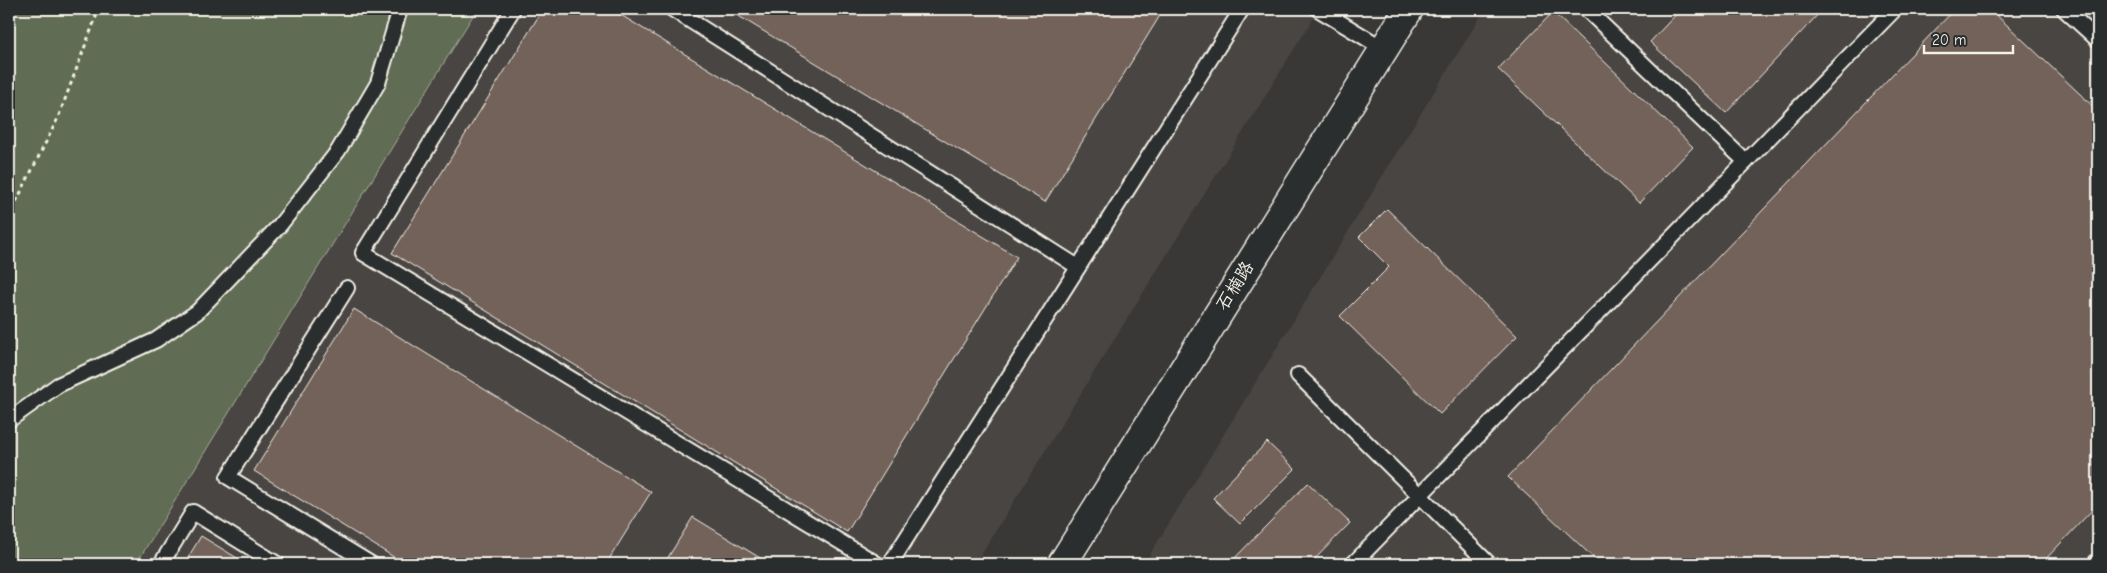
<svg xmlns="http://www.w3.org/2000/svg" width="2107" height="573" font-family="'Comic Neue','LXGW WenKai TC',sans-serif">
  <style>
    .built { fill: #4a4542 }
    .green { fill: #616c53; stroke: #aaae9e }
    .building { fill: #73625a; stroke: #f4f1e8 }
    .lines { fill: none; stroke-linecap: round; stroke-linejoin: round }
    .lane-casing { stroke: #f4f1e8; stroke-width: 18 }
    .secondary-casing { stroke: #f4f1e8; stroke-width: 31 }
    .path { stroke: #f4f1e8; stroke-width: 3; stroke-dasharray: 4 4; stroke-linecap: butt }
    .lane { stroke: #2a2d2e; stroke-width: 14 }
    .secondary { stroke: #2a2d2e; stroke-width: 28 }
    .labels { text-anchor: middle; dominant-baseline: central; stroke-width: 5; stroke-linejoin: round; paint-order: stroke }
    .street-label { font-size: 18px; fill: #f4f1e8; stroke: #2a2d2e }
  </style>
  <rect width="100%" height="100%" fill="#393837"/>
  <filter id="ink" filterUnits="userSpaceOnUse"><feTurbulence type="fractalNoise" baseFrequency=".02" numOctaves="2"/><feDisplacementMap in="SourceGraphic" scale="10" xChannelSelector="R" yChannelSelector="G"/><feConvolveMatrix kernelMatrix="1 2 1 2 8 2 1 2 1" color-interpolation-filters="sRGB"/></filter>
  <g filter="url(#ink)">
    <!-- built -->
    <g class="built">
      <polygon points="477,9 1319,9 975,564 136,564"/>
      <polygon points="1485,9 2098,9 2098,564 1144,564"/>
    </g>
    <!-- green -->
    <polygon class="green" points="9,9 477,9 136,564 9,564"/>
    <!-- building -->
    <g class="building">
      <polygon points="543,9 611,9 1017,257 847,532 392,253"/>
      <polygon points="727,9 1164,9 1045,202"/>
      <polygon points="1681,9 1823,9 1726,113 1650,42"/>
      <polygon points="1955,9 1990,9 2098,111 2098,504 2041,564 1600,564 1508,477"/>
      <polygon points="1553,12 1693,147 1639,203 1498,69"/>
      <polygon points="1387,209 1517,336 1440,414 1340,316 1389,267 1359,237"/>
      <polygon points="354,309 651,492 606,564 405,564 254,471"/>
      <polygon points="1267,442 1295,469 1240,524 1213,498"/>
      <polygon points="1308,483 1350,523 1310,564 1229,564"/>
      <polygon points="693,517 770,564 664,564"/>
      <polygon points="201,536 247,564 184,564"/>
    </g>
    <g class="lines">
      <!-- lane casing -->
      <g class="lane-casing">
        <g id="lane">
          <polyline points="513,9 363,253 877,564"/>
          <polyline points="672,9 1078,267"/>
          <polyline points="1318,9 1384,49"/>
          <polyline points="1586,9 1746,162"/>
          <polyline points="2064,9 2098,40"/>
          <polyline points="347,288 228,477 371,564"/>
          <polyline points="1298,375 1489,564"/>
          <polyline points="9,420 58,385 156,340 197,312 280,225 338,151 378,83 400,9"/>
          <polyline points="161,564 193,512 277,564"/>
          <polyline points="890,564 1242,9"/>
          <polyline points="1353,564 1895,9"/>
          <polyline points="2094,564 2098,560"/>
        </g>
      </g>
      <!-- secondary casing -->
      <g class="secondary-casing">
        <polyline id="secondary" points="1062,564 1409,9"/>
      </g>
      <!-- path -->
      <polyline class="path" points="9,216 58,118 99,9"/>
      <!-- lane -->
      <use href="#lane" class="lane"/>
      <!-- secondary -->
      <use href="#secondary" class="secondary"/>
    </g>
  </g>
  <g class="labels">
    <!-- street labels -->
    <g class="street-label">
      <text transform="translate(1235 286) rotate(-58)">石楠路</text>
    </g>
  </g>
  <!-- margin -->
  <rect width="2107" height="573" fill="none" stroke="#2a2d2e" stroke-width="30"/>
  <rect x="15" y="15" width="2077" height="543" fill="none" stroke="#f4f1e8" stroke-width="2" filter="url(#ink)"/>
  <!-- scale -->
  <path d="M1924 45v8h89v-8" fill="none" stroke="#f4f1e8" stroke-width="2.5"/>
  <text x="1932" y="45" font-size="15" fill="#f4f1e8" stroke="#2a2d2e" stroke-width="4" paint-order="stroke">20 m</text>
</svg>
